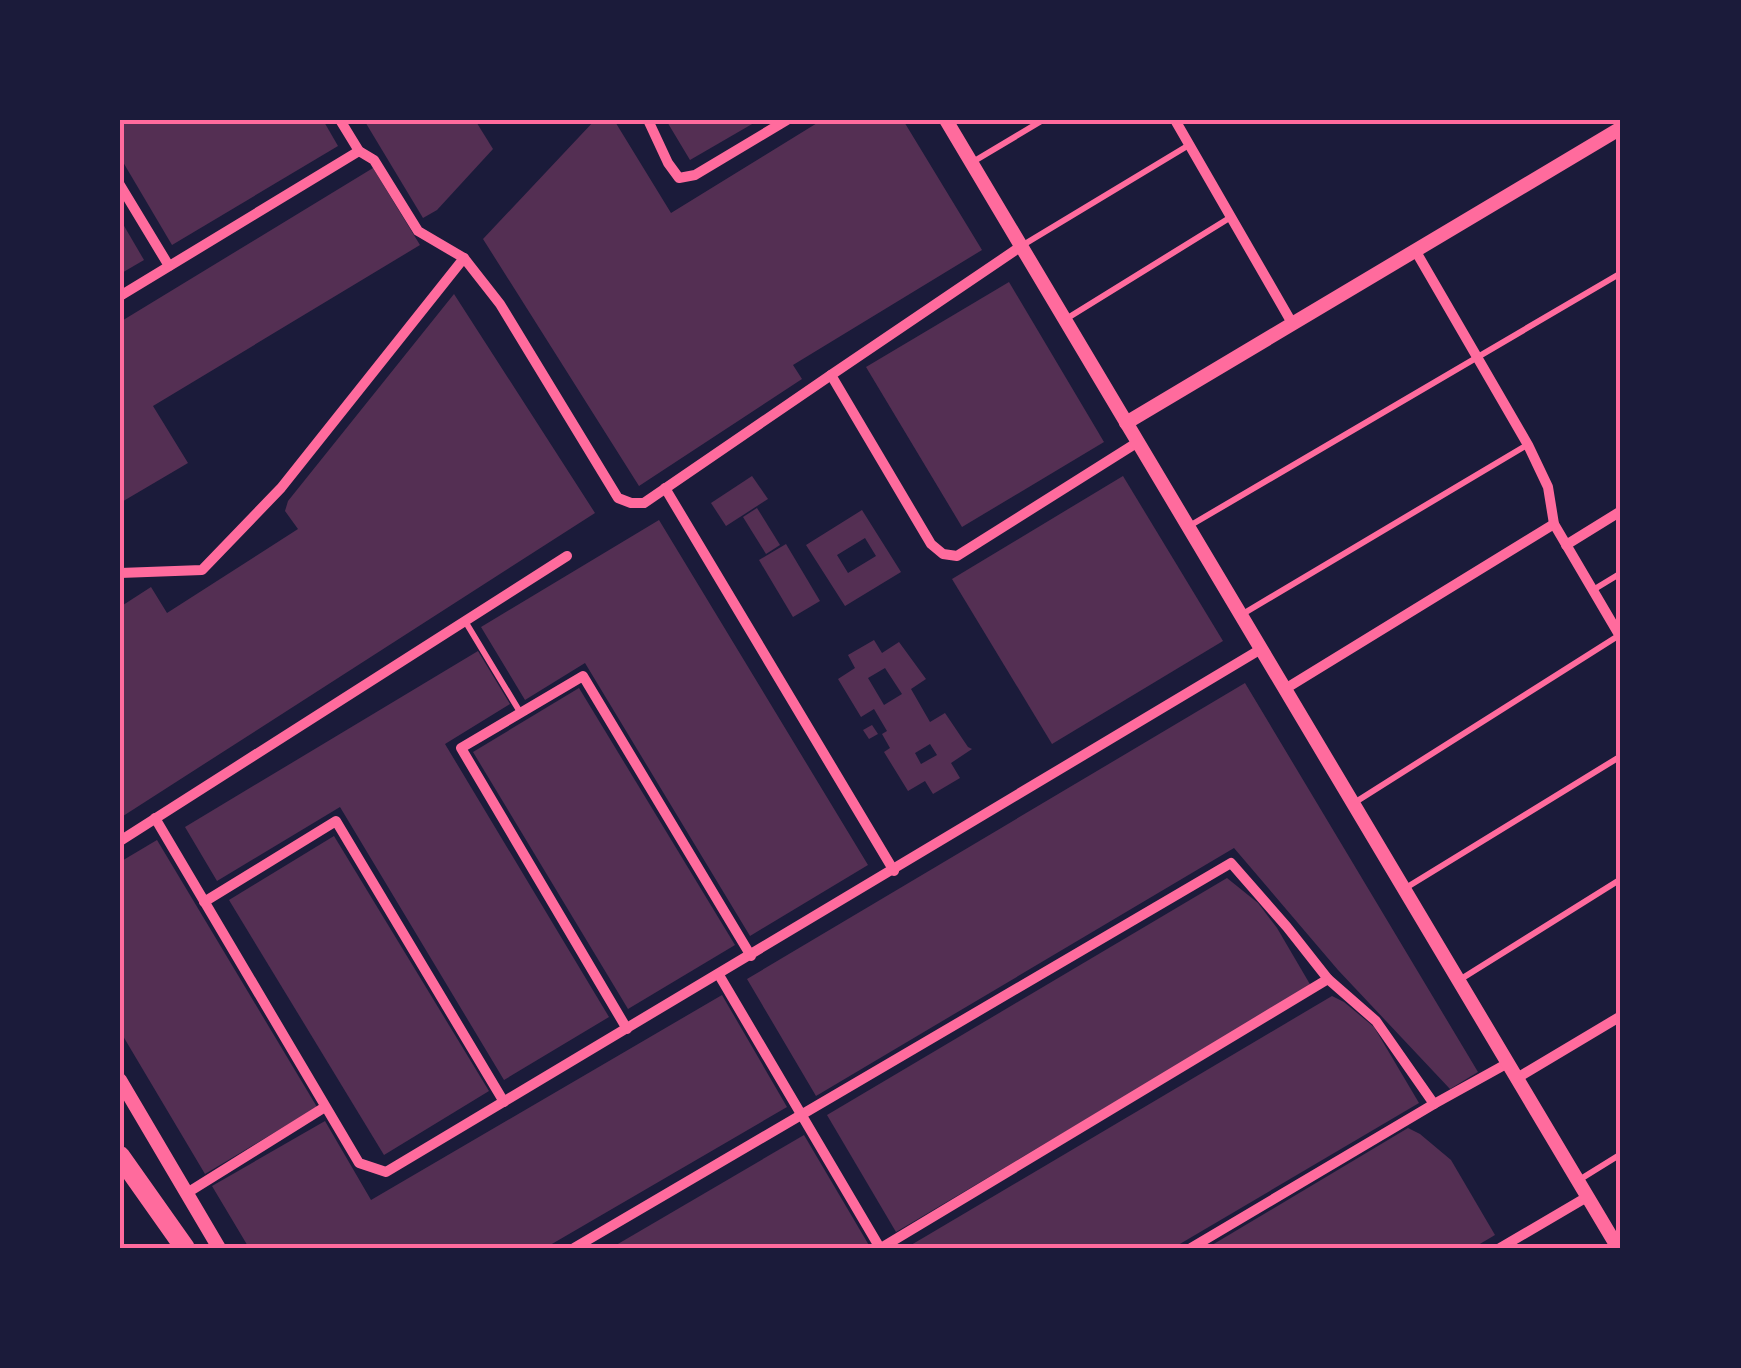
<svg xmlns="http://www.w3.org/2000/svg" width="1741" height="1368" font-family="Lato,sans-serif">
  <style>
    .building { fill: #542f53; fill-rule: evenodd }
    .lines { fill: none; stroke-linecap: round; stroke-linejoin: round }
    .service { stroke: #ff6b9d; stroke-width: 6 }
    .minor { stroke: #ff6b9d; stroke-width: 10 }
    .tertiary { stroke: #ff6b9d; stroke-width: 14 }
    .motorway { stroke: #ff6b9d; stroke-width: 20 }
    .neatline { fill: none; stroke: #ff6b9d; stroke-width: 4 }
  </style>
  <rect width="100%" height="100%" fill="#1b1b3a"/>
  <!-- building -->
  <g class="building">
    <polygon points="120,120 323,120 338,146 172,245 120,157"/>
    <polygon points="364,120 475,120 493,149 437,210 423,218"/>
    <polygon points="595,120 614,120 671,213 822,120 903,120 982,250 793,365 802,379 639,486 483,239"/>
    <polygon points="666,120 759,120 690,160"/>
    <polygon points="373,168 420,245 153,406 188,463 120,503 120,322"/>
    <polygon points="120,219 144,260 120,274"/>
    <polygon points="1009,282 1104,442 962,527 866,367"/>
    <polygon points="454,294 595,513 120,818 120,607 151,587 167,613 298,529 285,511 288,501"/>
    <polygon points="752,476 768,499 726,526 711,503"/>
    <polygon points="1123,476 1223,641 1052,744 952,579"/>
    <polygon points="757,508 780,545 766,554 743,517"/>
    <path d="M862 510 901 572 845 606 806 545ZM865 538 876 556 848 573 837 555Z"/>
    <polygon points="659,520 868,865 750,936 585,663 525,700 481,627"/>
    <polygon points="786,544 820,601 793,617 759,560"/>
    <path d="M874 640 882 653 899 642 926 679 911 689 930 722 945 713 968 747 972 749 951 763 960 778 933 794 925 781 908 791 884 752 890 748 882 734 887 731 874 709 861 717 838 679 855 668 848 655ZM885 668 902 694 884 705 868 678ZM930 744 937 755 921 764 915 753Z"/>
    <polygon points="478,651 510,704 445,744 609,1017 504,1080 340,807 217,881 185,827"/>
    <polygon points="1245,683 1478,1072 1450,1089 1338,970 1234,848 816,1096 747,979"/>
    <polygon points="579,688 735,945 628,1009 473,752"/>
    <polygon points="872,725 878,734 869,739 863,730"/>
    <polygon points="334,836 489,1091 384,1155 229,900"/>
    <polygon points="157,840 317,1107 205,1174 120,1031 120,862"/>
    <polygon points="1227,878 1258,903 1277,928 1311,986 896,1232 827,1115"/>
    <polygon points="722,995 787,1107 545,1248 249,1248 212,1186 325,1121 371,1200"/>
    <polygon points="1332,996 1344,1002 1374,1027 1419,1103 1173,1248 906,1248"/>
    <polygon points="1408,1128 1420,1134 1451,1160 1495,1235 1473,1248 1207,1248"/>
    <polygon points="804,1135 870,1247 867,1248 611,1248"/>
  </g>
  <g class="lines">
    <!-- service -->
    <g class="service">
      <polyline points="971,163 1043,120"/>
      <polyline points="1023,245 1189,145"/>
      <polyline points="1066,319 1231,217"/>
      <polyline points="1191,525 1621,273"/>
      <polyline points="1593,590 1621,573"/>
      <polyline points="1241,615 1527,445"/>
      <polyline points="465,621 520,712"/>
      <polyline points="1354,803 1618,636"/>
      <polyline points="1404,889 1621,756"/>
      <polyline points="1461,979 1621,879"/>
      <polyline points="1579,1180 1621,1154"/>
    </g>
    <!-- minor -->
    <g class="minor">
      <polyline points="340,120 359,151 374,160 418,231 464,258 500,304 618,498 631,503 644,503 831,375"/>
      <polyline points="648,120 668,163 679,178 695,175 787,120"/>
      <polyline points="1175,120 1292,323"/>
      <polyline points="120,185 169,266"/>
      <polyline points="1020,247 831,375 931,544 943,554 957,556 1138,442"/>
      <polyline points="1415,250 1528,445 1548,487 1554,524 1621,638"/>
      <polyline points="120,296 359,151"/>
      <polyline points="665,488 894,871"/>
      <polyline points="1566,545 1621,511"/>
      <polyline points="120,573 202,570 281,488 464,258"/>
      <polyline points="1285,689 1554,524"/>
      <polyline points="155,818 359,1163 386,1172 1261,649"/>
      <polyline points="120,841 567,556"/>
      <polyline points="204,902 336,821 504,1102"/>
      <polyline points="719,975 880,1248"/>
      <polyline points="627,1029 461,748 583,676 751,956"/>
      <polyline points="1517,1078 1621,1016"/>
      <polyline points="1434,1104 1508,1063"/>
      <polyline points="187,1193 325,1107"/>
      <polyline points="574,1248 1231,863 1287,927 1328,979 881,1248"/>
      <polyline points="1191,1248 1434,1104 1376,1021 1328,979"/>
      <polyline points="1500,1248 1587,1197"/>
    </g>
    <!-- tertiary -->
    <g class="tertiary">
      <polyline points="946,120 1618,1248"/>
      <polyline points="1126,423 1621,128"/>
      <polyline points="120,1080 219,1248"/>
    </g>
    <!-- motorway -->
    <polyline class="motorway" points="120,1156 185,1248"/>
  </g>
  <!-- border -->
  <rect width="1741" height="1368" fill="none" stroke="#1b1b3a" stroke-width="245"/>
  <rect x="122" y="122" width="1496" height="1124" class="neatline"/>
</svg>
